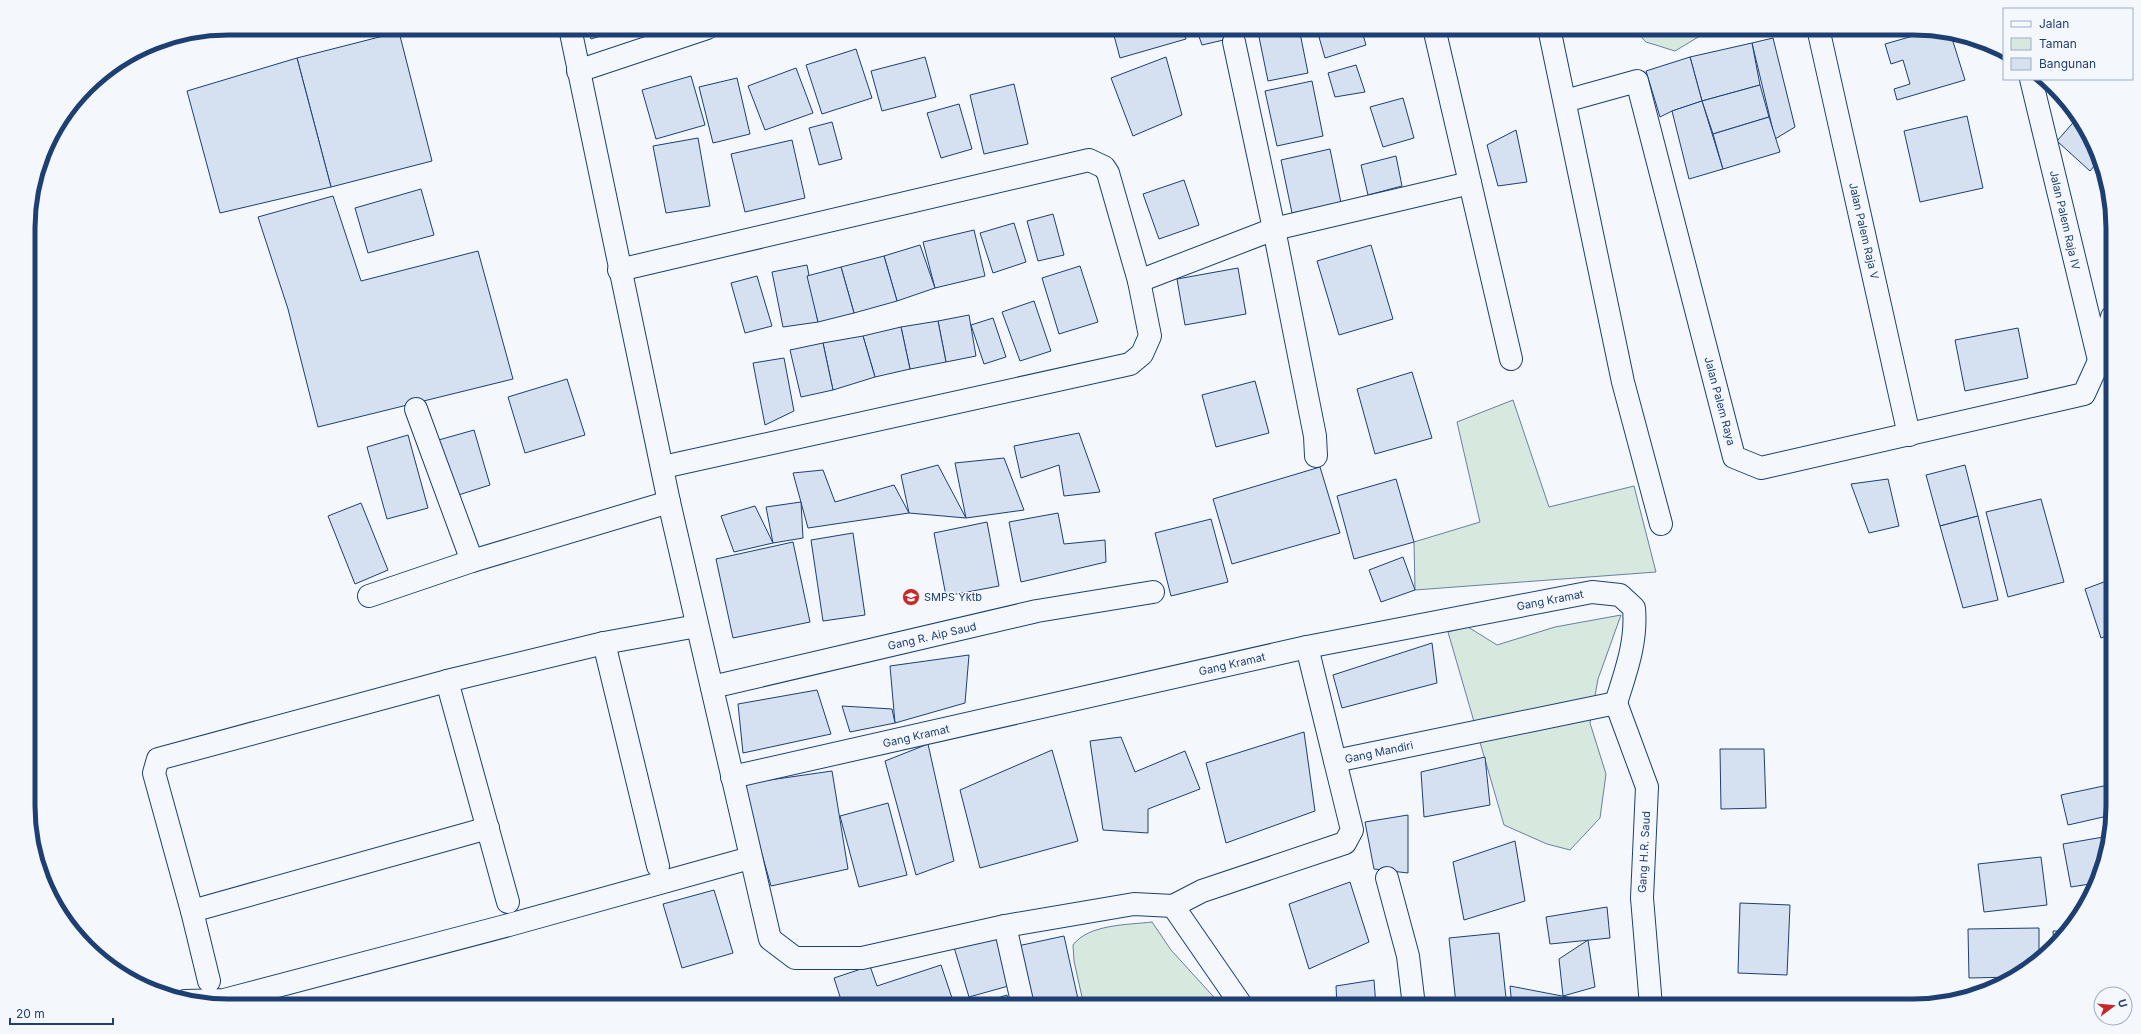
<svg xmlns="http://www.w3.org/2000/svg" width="2141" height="1034" font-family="Inter,sans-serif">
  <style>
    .green { fill: #d7e8df; stroke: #687fa3 }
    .building { fill: #d5e0f0; stroke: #1d3f73 }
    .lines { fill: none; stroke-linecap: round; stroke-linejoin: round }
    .minor-casing { stroke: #1d3f73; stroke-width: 24 }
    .minor { stroke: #f4f7fb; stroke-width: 22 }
    .labels { text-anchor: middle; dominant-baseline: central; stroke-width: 3; stroke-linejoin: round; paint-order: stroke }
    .street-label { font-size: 11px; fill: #1d3f73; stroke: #f4f7fb }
    .poi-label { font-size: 11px; fill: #1d3f73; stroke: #f4f7fb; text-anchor: start }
    .rim { fill: none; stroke: #1d3f73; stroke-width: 5 }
  </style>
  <rect width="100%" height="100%" fill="#f4f7fb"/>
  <!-- green -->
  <g class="green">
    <polygon points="1633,28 1722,28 1710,30 1675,51 1646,42"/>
    <polygon points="1513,400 1549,507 1634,486 1656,572 1415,590 1414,542 1480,522 1457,422"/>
    <polygon points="1621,615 1598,679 1590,723 1606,774 1600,818 1570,850 1547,844 1504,825 1448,632 1468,627 1497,645 1555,627"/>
    <path d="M1152 922 1171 950 1222 1006H1084L1074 961 1073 945C1089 924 1127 925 1152 922Z"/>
  </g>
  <!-- building -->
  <g class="building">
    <polygon points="587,28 626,28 591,39"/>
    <polygon points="1112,28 1182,28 1186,39 1120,58"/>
    <polygon points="1196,28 1257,28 1258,32 1202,45"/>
    <polygon points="1275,28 1299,28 1308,73 1268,81 1258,32"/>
    <polygon points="1350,28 1361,28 1366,45 1325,58 1319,37"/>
    <polygon points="1934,30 1950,32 1965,80 1897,100 1894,89 1910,84 1903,60 1891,64 1885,44"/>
    <polygon points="399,32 432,161 331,187 297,58"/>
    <polygon points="1773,38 1795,127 1775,139 1752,43"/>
    <polygon points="1752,43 1760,85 1702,101 1690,57"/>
    <polygon points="856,49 872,98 822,114 806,65"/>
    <polygon points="925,57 936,97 882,111 871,71"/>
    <polygon points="1166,57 1182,115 1133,136 1111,78"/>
    <polygon points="1690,57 1702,101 1672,111 1660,117 1646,71"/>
    <polygon points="297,58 331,187 220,213 187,91"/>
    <polygon points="1356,65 1365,92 1335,97 1328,73"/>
    <polygon points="796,68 813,113 765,130 748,86"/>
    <polygon points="691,76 705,125 656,139 642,90"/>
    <polygon points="737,78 750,134 713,143 699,87"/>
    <polygon points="1312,81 1323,136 1277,146 1265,91"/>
    <polygon points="1014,84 1028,144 984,154 970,95"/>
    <polygon points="1760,85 1769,117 1713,134 1702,101"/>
    <polygon points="1403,98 1414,138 1383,147 1370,107"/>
    <polygon points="1702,101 1723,169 1689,179 1672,111"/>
    <polygon points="959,104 972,149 941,158 927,113"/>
    <polygon points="1967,116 1983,188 1920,202 1904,131"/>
    <polygon points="1769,117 1780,152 1723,169 1713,134"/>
    <polygon points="2078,117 2098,152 2100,159 2090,171 2057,141"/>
    <polygon points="832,122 842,159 819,165 809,128"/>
    <polygon points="1516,130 1527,182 1498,186 1487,145"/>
    <polygon points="698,138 710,206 666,213 653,146"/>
    <polygon points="792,140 805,198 745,212 731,154"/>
    <polygon points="1330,149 1341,203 1292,213 1281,160"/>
    <polygon points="1396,156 1402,186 1368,195 1361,165"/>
    <polygon points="1184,180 1199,225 1159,239 1143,194"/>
    <polygon points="421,189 434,235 368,253 355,208"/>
    <polygon points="333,196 361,281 478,251 513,379 318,427 288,309 258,217"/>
    <polygon points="1053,214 1064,255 1038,261 1027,221"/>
    <polygon points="1014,223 1026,262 993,273 980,233"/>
    <polygon points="974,230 985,276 935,288 923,242"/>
    <polygon points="920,245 935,288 897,301 884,256"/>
    <polygon points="1371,245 1393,319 1339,335 1317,261"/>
    <polygon points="884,256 897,301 854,313 841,267"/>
    <polygon points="807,265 818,322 783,327 772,272"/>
    <polygon points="1080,266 1098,322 1059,334 1042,278"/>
    <polygon points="841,267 854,313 818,322 807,276"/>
    <polygon points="1238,268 1246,314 1185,325 1177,279"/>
    <polygon points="757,276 772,326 745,333 731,283"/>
    <polygon points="1034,301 1051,351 1020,361 1002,312"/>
    <polygon points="969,315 976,356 946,362 938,321"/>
    <polygon points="993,318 1006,357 984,364 971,325"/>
    <polygon points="938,321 946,362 910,369 901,327"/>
    <polygon points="901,327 910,369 875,377 863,336"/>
    <polygon points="2018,328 2028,378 1965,391 1955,340"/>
    <polygon points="863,336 875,377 833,390 823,343"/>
    <polygon points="823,343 833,390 801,397 790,350"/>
    <polygon points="784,358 794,411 765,425 753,363"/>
    <polygon points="1412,372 1432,438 1375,454 1357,389"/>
    <polygon points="567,379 585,435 525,453 508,397"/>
    <polygon points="1255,381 1269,433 1216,447 1202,395"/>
    <polygon points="474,430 490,485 452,497 435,441"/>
    <polygon points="1079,433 1100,492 1064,496 1059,465 1021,478 1014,446"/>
    <polygon points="408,435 428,508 387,519 367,447"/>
    <polygon points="1004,458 1024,510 966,518 955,463"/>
    <polygon points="938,465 966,518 909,513 901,475"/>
    <polygon points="1965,465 1978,516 1940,526 1926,475"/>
    <polygon points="1320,467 1340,533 1232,564 1213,499"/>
    <polygon points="823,470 835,502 894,485 909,513 808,528 793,473"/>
    <polygon points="1396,479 1414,542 1354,559 1337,496"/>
    <polygon points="1888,479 1899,526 1869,533 1851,484"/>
    <polygon points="2041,499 2064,582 2008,597 1986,512"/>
    <polygon points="801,502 803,538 773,543 766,507"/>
    <polygon points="361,503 388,570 355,584 328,516"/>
    <polygon points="755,506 773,543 734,552 721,516"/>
    <polygon points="1058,513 1064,544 1105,540 1106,562 1021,582 1009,522"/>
    <polygon points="1978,516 1998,600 1963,608 1940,526"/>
    <polygon points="1211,519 1228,582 1171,596 1155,533"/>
    <polygon points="987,522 999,586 946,596 934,533"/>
    <polygon points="853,533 865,615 823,621 811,540"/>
    <polygon points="793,542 810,622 733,638 716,559"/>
    <polygon points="1403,557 1415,590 1381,602 1369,570"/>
    <polygon points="2112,579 2113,634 2101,638 2085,589"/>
    <polygon points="1432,643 1437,683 1342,708 1333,675"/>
    <polygon points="969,655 965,703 895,723 890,666"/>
    <polygon points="817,690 831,734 743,753 738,704"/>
    <polygon points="842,706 892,709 895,723 850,732"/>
    <polygon points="1304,732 1315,811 1226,843 1206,763"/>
    <polygon points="1121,737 1135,772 1185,751 1200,789 1148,809 1148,833 1103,830 1090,741"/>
    <polygon points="928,744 954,861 916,875 885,761"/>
    <polygon points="1720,749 1764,749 1766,808 1721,809"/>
    <polygon points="1052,750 1078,841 980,868 960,790"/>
    <polygon points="1485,757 1490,805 1424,817 1421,772"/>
    <polygon points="832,771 848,869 771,886 742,784"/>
    <polygon points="2113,784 2112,815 2068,825 2061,795"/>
    <polygon points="888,803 907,875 859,887 840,816"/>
    <polygon points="1408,815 1408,873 1374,869 1365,822"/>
    <polygon points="2109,836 2109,845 2096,883 2071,887 2063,844"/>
    <polygon points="1515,841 1525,901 1464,920 1453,862"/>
    <polygon points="2041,857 2047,905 1984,912 1978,864"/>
    <polygon points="1350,882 1369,942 1309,969 1289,904"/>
    <polygon points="714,890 733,953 682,968 663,904"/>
    <polygon points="1740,903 1790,905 1787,975 1738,973"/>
    <polygon points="1607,907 1610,938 1550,944 1546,917"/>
    <polygon points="2039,928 2039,959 2024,972 2014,977 1969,978 1968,929"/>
    <polygon points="996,931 1012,985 969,997 953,944"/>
    <polygon points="2053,931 2068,931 2054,946"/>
    <polygon points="1499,933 1506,998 1456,1004 1449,938"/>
    <polygon points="1064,936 1078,999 1046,1006 1026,1006 1013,947"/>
    <polygon points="1588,940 1595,987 1563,996 1559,959"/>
    <polygon points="941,965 954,1004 949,1006 843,1006 834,978 870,966 877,986"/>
    <polygon points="1374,980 1376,1006 1337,1006 1336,986"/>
    <polygon points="1510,986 1588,1001 1589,1006 1512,1006"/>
    <polygon points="1007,995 1010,1006 972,1006"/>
    <polygon points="1078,999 1079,1006 1046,1006"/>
  </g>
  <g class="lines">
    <!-- minor casing -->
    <g class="minor-casing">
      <g id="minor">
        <polyline points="570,28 669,502 770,939 795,958 862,958 1005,926 1134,904 1173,906 1242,1006"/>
        <polyline points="1434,28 1511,359"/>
        <polyline points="1549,28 1623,382 1661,524"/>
        <polyline points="1818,28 1909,435"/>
        <polyline points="1234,42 1274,229 1315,436 1316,456"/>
        <polyline points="578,71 707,28"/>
        <polyline points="2031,79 2099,360"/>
        <polyline points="1565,101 1637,81 1734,457 1761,468 2084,394 2099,361 2112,317"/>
        <polyline points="619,270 1089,160 1104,167 1108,173 1139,281 1150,336 1142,354 1130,364 663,467"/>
        <polyline points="1139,281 1274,229 1470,183"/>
        <polyline points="416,409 472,561"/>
        <polyline points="369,596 472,561 669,502"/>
        <polyline points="604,643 658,866"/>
        <polyline points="1307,647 1335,761"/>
        <polyline points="447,681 508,902"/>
        <polyline points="712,687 1037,611 1153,592"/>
        <polyline points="1616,703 1647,787 1642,898 1651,1006"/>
        <path d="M732 777 1307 647 1592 592 1620 595 1634 608C1637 642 1626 671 1616 703"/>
        <polyline points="1387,878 1408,956 1414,1006"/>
        <polyline points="1173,906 1202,891 1345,843 1352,830 1335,761 1616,703"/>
        <polyline points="192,911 488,828"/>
        <polyline points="1005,926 1023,1006"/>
        <polyline points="209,981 192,911 154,773 158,759 447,681 604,643 697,626"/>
        <polyline points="185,1001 224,1000 509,925 750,858"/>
      </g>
    </g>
    <!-- minor -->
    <use href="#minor" class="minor"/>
  </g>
  <!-- icons -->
  <defs>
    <g id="school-disc" transform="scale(0.9)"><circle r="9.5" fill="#c62828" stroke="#f4f7fb"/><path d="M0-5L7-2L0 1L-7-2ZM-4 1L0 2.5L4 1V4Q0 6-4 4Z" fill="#fff"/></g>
  </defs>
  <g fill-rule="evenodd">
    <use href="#school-disc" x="911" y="597"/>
  </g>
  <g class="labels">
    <!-- street labels -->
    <g class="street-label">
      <text transform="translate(2065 220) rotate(77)">Jalan Palem Raja IV</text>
      <text transform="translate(1864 231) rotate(77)">Jalan Palem Raja V</text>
      <text transform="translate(1720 401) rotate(75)">Jalan Palem Raya</text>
      <text transform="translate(1550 600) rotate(-11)">Gang Kramat</text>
      <text transform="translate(932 636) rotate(-13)">Gang R. Aip Saud</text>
      <text transform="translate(1232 664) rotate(-13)">Gang Kramat</text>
      <text transform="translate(916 736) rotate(-13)">Gang Kramat</text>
      <text transform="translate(1379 752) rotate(-12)">Gang Mandiri</text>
      <text transform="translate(1644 852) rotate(-87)">Gang H.R. Saud</text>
    </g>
    <!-- poi labels -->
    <g class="poi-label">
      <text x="924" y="597">SMPS Yktb</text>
    </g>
  </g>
  <!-- crop -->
  <path d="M0 0H2141V1034H0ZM228 35H1913A193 193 0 0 1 2106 228V806A193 193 0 0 1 1913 999H228A193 193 0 0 1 35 806V228A193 193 0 0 1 228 35Z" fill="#f4f7fb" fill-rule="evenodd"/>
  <path class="rim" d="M228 35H1913A193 193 0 0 1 2106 228V806A193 193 0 0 1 1913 999H228A193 193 0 0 1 35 806V228A193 193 0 0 1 228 35Z"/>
  <!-- legend -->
  <rect x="2003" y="8" width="130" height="72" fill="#f4f7fb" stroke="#9eadc5"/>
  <rect x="2011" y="21" width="20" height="6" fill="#f4f7fb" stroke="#9eadc5"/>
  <text x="2039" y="28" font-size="12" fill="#1d3f73">Jalan</text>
  <rect x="2011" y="38" width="20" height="12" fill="#d7e8df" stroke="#9eadc5"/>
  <text x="2039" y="48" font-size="12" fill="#1d3f73">Taman</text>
  <rect x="2011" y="58" width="20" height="12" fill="#d5e0f0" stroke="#9eadc5"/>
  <text x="2039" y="68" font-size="12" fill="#1d3f73">Bangunan</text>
  <!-- north arrow -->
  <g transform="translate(2113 1006) rotate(74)"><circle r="19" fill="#f4f7fb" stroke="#9eadc5"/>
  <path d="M0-3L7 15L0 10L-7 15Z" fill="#c62828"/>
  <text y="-6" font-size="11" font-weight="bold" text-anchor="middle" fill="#1d3f73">U</text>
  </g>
  <!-- scale -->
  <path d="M10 1018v6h103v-6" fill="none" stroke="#1d3f73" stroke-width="2"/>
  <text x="16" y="1018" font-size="12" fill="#1d3f73" stroke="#f4f7fb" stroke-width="3" paint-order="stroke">20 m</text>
</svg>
